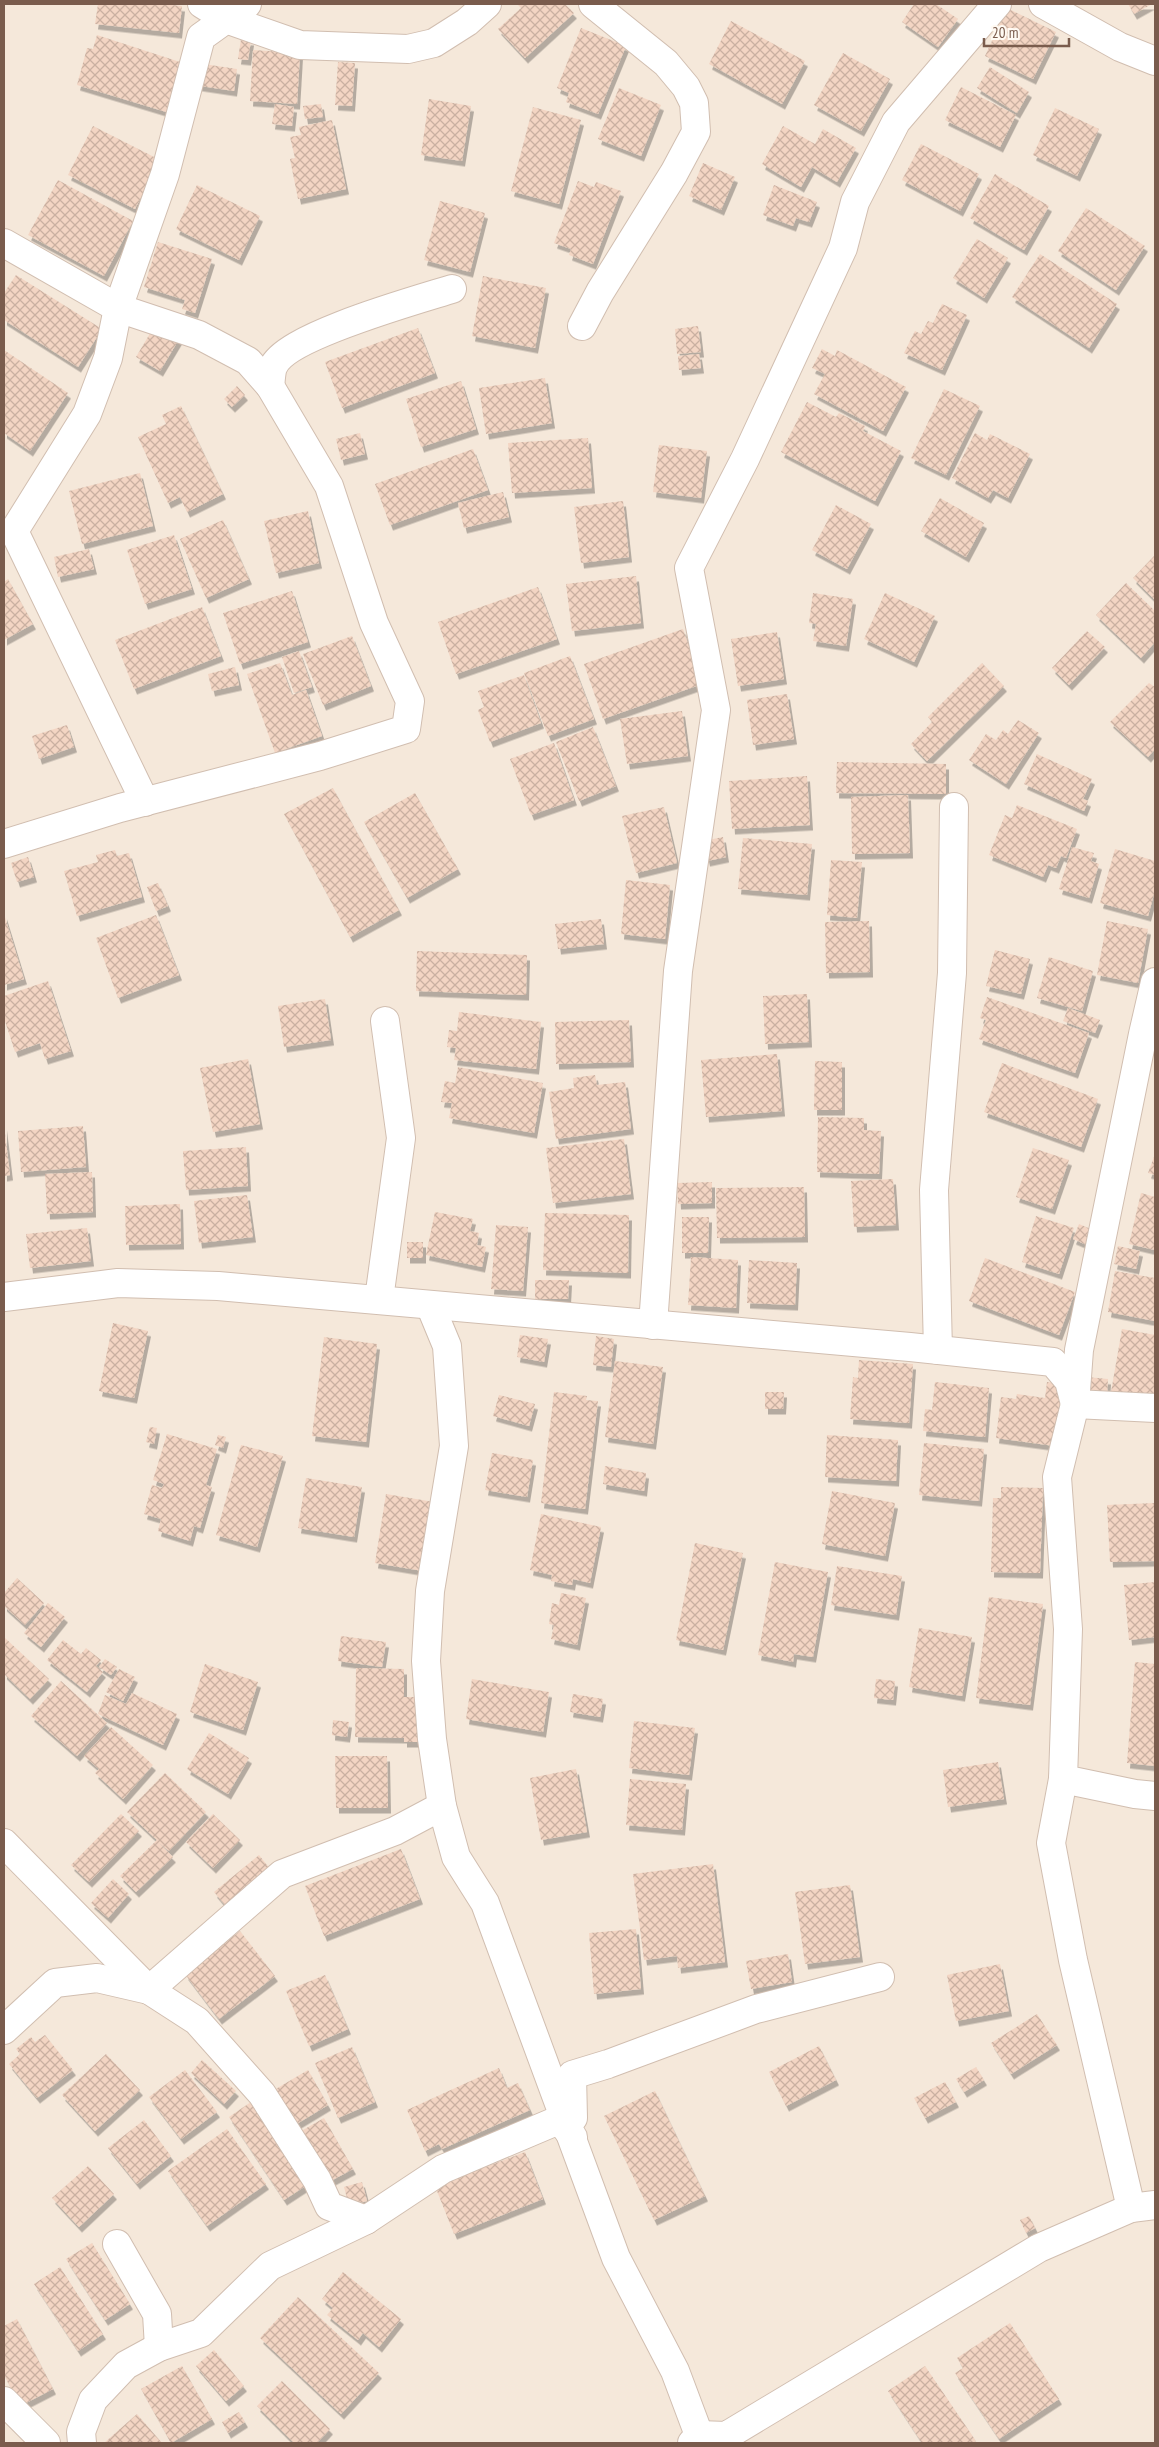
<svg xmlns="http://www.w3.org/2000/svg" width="1159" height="2447" font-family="'PT Sans Narrow',sans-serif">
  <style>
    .residential { fill: #f5e8da }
    .building { fill: url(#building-cross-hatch); filter: url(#shadow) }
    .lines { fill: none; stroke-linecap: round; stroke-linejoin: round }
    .minor-casing { stroke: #d1beb0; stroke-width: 30 }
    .minor { stroke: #fff; stroke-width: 28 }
  </style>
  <defs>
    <pattern id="building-cross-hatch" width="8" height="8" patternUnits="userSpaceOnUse" patternTransform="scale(1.25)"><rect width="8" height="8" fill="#f3d5c3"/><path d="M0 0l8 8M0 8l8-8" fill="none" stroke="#cab0a1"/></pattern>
    <filter id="shadow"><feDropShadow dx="3" dy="5.5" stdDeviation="0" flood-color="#0004"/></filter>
  </defs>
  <rect width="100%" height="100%" fill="#fdf6ec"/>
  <!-- residential -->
  <rect class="residential" x="4" y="4" width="1151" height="2439"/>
  <!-- building -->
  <g class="building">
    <polygon points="98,4 163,4 182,6 179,33 95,24"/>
    <polygon points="517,4 565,4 574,13 525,58 498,29 521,8"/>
    <polygon points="914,4 936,4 958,19 938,47 902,22"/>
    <polygon points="1128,4 1152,4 1134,14"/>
    <polygon points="1007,8 1056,32 1033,79 985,56"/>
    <polygon points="731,21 805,61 782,104 709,64"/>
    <polygon points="581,28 626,46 598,114 566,102 569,93 557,88"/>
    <polygon points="97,35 183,63 173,114 77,85 87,48 93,49"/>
    <polygon points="241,39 251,40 248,60 238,59"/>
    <polygon points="253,50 300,53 297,104 250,101"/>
    <polygon points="843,53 890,79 861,131 814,105"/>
    <polygon points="338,62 355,63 352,106 335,105"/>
    <polygon points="197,63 237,69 234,91 194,85"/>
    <polygon points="990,67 1029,92 1017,113 977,88"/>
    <polygon points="961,87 1016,115 1000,147 945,120"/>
    <polygon points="619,88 661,105 641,156 598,139"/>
    <polygon points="429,99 471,106 462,161 421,155"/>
    <polygon points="275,104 294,107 292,126 272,124"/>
    <polygon points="321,104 323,117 305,119 303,106"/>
    <polygon points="533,107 581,120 559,204 511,191"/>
    <polygon points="1055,108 1099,129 1077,176 1033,155"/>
    <polygon points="332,120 346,189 298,199 290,159 295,158 290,137 301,135 299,127"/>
    <polygon points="93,126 160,160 135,209 68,175"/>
    <polygon points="783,126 815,144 823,129 856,148 837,182 812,167 801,187 762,164"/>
    <polygon points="921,144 979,174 960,211 902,180"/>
    <polygon points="703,163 735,177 721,210 689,196"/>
    <polygon points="995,174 1049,206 1024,250 970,218"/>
    <polygon points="58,180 133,221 104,276 28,235"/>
    <polygon points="578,181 594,187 596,182 621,191 593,264 569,255 571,249 554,243"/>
    <polygon points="197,185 260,216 239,260 176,229"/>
    <polygon points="774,185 817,202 809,222 796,218 793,226 763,215"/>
    <polygon points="440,201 485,213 470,272 424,260"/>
    <polygon points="1086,208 1145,246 1116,290 1058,251"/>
    <polygon points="977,239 1008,258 984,298 953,278"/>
    <polygon points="158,242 212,259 195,313 182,309 185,300 144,287"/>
    <polygon points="1040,254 1117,304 1089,348 1012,297"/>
    <polygon points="16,275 102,329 78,367 4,320 4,293"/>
    <polygon points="483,276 546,288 535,348 472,336"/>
    <polygon points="942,304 967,315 942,370 904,353 915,331 921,334 928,321 933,323"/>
    <polygon points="155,325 179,339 160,371 136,357"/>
    <polygon points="698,326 701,352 677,354 675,329"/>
    <polygon points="418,328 435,373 342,408 325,362"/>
    <polygon points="822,349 835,356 837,350 906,387 883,431 814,394 825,374 812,368"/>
    <polygon points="4,350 68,393 30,451 4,433"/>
    <polygon points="699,354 701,368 679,370 678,356"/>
    <polygon points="545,378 552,423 486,434 479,388"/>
    <polygon points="461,381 476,429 421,447 406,399"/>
    <polygon points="237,386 245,395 232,407 224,399"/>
    <polygon points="944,389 980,406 946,475 911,458"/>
    <polygon points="807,402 836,417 839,413 865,426 863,431 901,451 875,501 781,452"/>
    <polygon points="181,406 223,494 187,512 180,497 168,503 138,437 166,424 162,415"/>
    <polygon points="360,433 365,454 341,460 336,439"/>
    <polygon points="975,433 987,440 990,434 1030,454 1008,498 993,490 988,498 952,478"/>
    <polygon points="588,438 592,488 512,493 508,443"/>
    <polygon points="659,445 707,451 701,498 653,492"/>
    <polygon points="473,449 488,490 390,525 375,484"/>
    <polygon points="140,473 153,526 82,544 69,491"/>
    <polygon points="503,492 509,517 464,528 458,503"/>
    <polygon points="940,498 984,523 966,557 921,531"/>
    <polygon points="623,501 629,557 581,563 574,507"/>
    <polygon points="836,505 871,524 847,569 812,550"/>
    <polygon points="308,511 319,563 276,573 264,521"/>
    <polygon points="223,520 249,579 206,598 180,539"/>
    <polygon points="174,535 192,589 145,604 127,550"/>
    <polygon points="89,549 94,569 58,577 54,557"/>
    <polygon points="1155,555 1155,600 1133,578"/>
    <polygon points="636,576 641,623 572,631 566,584"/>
    <polygon points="8,579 33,624 4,640 4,582"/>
    <polygon points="1126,583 1155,611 1155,642 1141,658 1096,615"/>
    <polygon points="538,587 557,639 456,674 438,622"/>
    <polygon points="292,591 308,642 240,664 223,613"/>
    <polygon points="813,593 853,599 846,646 813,641 816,624 809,623"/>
    <polygon points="885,593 935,616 914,662 864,639"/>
    <polygon points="202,607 221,656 134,689 115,640"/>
    <polygon points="683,629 702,684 603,719 584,664"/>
    <polygon points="1087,631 1105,647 1069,685 1052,668"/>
    <polygon points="777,632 784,679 738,686 731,639"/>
    <polygon points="352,636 371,686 323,705 303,654"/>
    <polygon points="299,651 312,687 294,693 282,657"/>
    <polygon points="570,656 594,719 548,736 524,673"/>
    <polygon points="280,663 292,695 306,690 322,736 275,753 247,674"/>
    <polygon points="982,663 1004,686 927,761 911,744 932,722 928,717"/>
    <polygon points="235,667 239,685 212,691 208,674"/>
    <polygon points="524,675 541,723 490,742 478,710 484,707 478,691"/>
    <polygon points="1149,683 1155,687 1155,749 1148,757 1110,722"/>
    <polygon points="787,694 794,739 753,745 747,700"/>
    <polygon points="682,711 688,756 627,764 620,719"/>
    <polygon points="1018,720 1039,733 1006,784 969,760 986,734 996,740 1003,730 1008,734"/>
    <polygon points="67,725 74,747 39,759 32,736"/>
    <polygon points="593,727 616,786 579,801 556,742"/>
    <polygon points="554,743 574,800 531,815 510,759"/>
    <polygon points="1037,754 1092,779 1083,799 1088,801 1084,811 1024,784"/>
    <polygon points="837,762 946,764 946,794 836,793"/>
    <polygon points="807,776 810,825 732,829 729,781"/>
    <polygon points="333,788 399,910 350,937 284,814"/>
    <polygon points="415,793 458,869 407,898 364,822"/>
    <polygon points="908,795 910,853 852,854 851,797"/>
    <polygon points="1017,805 1077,829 1066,858 1061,856 1056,868 1048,865 1043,877 989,855 1005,815 1012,818"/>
    <polygon points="664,807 677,863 636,873 622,816"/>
    <polygon points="723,837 726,857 707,861 703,841"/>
    <polygon points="743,838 812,844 807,895 738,889"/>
    <polygon points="1072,847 1094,853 1091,861 1099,864 1089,898 1059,889"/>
    <polygon points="1115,849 1155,861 1155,890 1148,916 1100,903"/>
    <polygon points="115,850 117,856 129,853 142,897 77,916 64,871 98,862 96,855"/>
    <polygon points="28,857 34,877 17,882 11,863"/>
    <polygon points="831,860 862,862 857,918 827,915"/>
    <polygon points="626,880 670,885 665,939 621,934"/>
    <polygon points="158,883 168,906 156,911 147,887"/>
    <polygon points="4,914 24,979 4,985"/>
    <polygon points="156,915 179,975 118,998 96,938"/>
    <polygon points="601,919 604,944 558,949 555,924"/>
    <polygon points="869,921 870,972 826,973 825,922"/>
    <polygon points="1107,921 1148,929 1138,983 1097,975"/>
    <polygon points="995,950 1030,959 1021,994 986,986"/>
    <polygon points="417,951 527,955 526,995 416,991"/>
    <polygon points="1049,957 1093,971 1082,1011 1037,998"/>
    <polygon points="48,981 71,1051 45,1059 40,1043 15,1052 4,1018 4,996"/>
    <polygon points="807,994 809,1042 765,1044 763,996"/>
    <polygon points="987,997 1089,1033 1075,1073 979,1039 986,1020 980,1018"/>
    <polygon points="325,999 331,1040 284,1047 278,1006"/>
    <polygon points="1068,1008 1100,1020 1095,1033 1063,1021"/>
    <polygon points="459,1012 541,1022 536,1069 454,1060 456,1048 447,1047 449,1030 457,1031"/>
    <polygon points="629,1020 631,1062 556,1064 555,1022"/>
    <polygon points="777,1054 782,1111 706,1117 701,1060"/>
    <polygon points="248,1059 260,1124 213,1132 200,1068"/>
    <polygon points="815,1061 842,1062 842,1110 814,1110"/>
    <polygon points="1002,1063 1098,1099 1081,1147 984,1112"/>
    <polygon points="458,1067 543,1083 534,1133 449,1118 452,1103 441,1102 445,1081 455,1083"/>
    <polygon points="595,1075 597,1085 625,1082 631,1129 556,1139 549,1092 574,1088 573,1078"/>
    <polygon points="818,1117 864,1118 864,1130 881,1131 879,1174 817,1172"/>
    <polygon points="4,1125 10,1175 4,1176"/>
    <polygon points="83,1126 86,1167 21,1172 18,1131"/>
    <polygon points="624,1139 631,1194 553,1203 546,1148"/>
    <polygon points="246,1147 248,1186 186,1190 183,1151"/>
    <polygon points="1033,1148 1069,1160 1052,1209 1016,1197"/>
    <polygon points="1155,1154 1155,1175 1148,1173"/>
    <polygon points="92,1172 93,1212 47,1214 45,1174"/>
    <polygon points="893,1179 896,1225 854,1227 851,1181"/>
    <polygon points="712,1182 712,1203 678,1204 677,1183"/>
    <polygon points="804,1187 805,1237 717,1238 716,1188"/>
    <polygon points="1141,1193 1155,1197 1155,1250 1129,1244"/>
    <polygon points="247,1195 253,1237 199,1243 194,1201"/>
    <polygon points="180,1204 181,1244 126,1245 125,1206"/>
    <polygon points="435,1212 473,1219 470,1231 479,1233 477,1245 486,1247 482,1267 426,1255"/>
    <polygon points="545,1213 629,1215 628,1273 543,1270"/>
    <polygon points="1036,1216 1074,1228 1059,1274 1022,1262"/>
    <polygon points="682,1217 709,1217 708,1253 682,1253"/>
    <polygon points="1079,1224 1093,1230 1087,1245 1073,1239"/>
    <polygon points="496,1225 528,1227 523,1291 491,1289"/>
    <polygon points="87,1228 91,1261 30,1268 26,1234"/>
    <rect x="407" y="1242" width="16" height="16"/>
    <polygon points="1118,1246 1140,1251 1136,1269 1114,1264"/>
    <polygon points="691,1257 738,1260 736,1308 688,1305"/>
    <polygon points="985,1258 1075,1292 1059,1335 969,1301"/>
    <polygon points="749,1260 797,1263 795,1305 747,1303"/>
    <polygon points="1115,1271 1155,1278 1155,1321 1108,1312"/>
    <polygon points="535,1280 569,1280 568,1299 535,1299"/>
    <polygon points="113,1323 148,1331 134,1398 99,1391"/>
    <polygon points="1122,1329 1155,1335 1155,1399 1111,1392"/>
    <polygon points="520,1335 548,1339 544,1362 517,1357"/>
    <polygon points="596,1336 614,1339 611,1367 593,1365"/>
    <polygon points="324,1337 377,1344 366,1442 312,1436"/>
    <polygon points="859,1360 913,1364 909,1423 850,1419 853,1377 858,1378"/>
    <polygon points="615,1361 663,1367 653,1444 605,1437"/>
    <polygon points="1087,1377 1108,1379 1107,1396 1086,1393"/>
    <polygon points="935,1382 989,1388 985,1437 923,1431 925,1409 932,1410"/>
    <polygon points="1047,1382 1063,1384 1055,1446 996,1438 1001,1397 1016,1399 1017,1394 1045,1398"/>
    <polygon points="554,1392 587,1396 586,1400 598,1401 585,1509 541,1503"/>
    <polygon points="765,1392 784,1392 783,1409 765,1409"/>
    <polygon points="499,1395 535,1404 529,1426 493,1416"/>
    <polygon points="150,1427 157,1428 154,1444 146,1442"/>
    <polygon points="167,1434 217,1449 206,1485 212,1487 200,1528 194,1526 190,1541 158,1531 161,1519 144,1514 152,1485 162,1488 164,1484 153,1480"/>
    <polygon points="218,1435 226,1437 223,1448 215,1445"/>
    <polygon points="827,1435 898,1440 896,1481 825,1477"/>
    <polygon points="924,1443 984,1449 979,1501 919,1495"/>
    <polygon points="241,1445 283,1456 257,1547 216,1535"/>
    <polygon points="492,1453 533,1460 527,1497 485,1490"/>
    <polygon points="605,1466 646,1473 644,1491 603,1484"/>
    <polygon points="306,1478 362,1487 354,1537 298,1528"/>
    <polygon points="1001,1487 1043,1488 1040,1573 991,1572 993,1498 1001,1498"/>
    <polygon points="832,1491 895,1503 885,1556 822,1544"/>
    <polygon points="386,1494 434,1502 423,1571 375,1563"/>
    <polygon points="1155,1503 1155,1561 1110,1562 1107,1505"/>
    <polygon points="541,1514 601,1527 590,1583 573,1579 572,1585 551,1581 552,1575 530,1570"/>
    <polygon points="695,1543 743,1553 723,1650 676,1640"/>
    <polygon points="775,1562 828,1572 813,1657 794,1654 793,1662 758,1655"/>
    <polygon points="837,1566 902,1576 896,1615 831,1605"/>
    <polygon points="17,1578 44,1603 25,1625 4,1606 4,1593"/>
    <polygon points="1155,1582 1155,1637 1129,1640 1124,1585"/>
    <polygon points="561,1593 586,1598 577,1645 551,1639 554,1625 549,1624 552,1603 559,1605"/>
    <polygon points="989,1597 1043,1604 1030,1705 976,1698"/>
    <polygon points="48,1603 65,1617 41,1647 24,1633"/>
    <polygon points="919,1628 972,1637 962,1696 909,1687"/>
    <polygon points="341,1636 386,1642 382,1667 338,1661"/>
    <polygon points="4,1637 49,1679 30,1699 4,1674"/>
    <polygon points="63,1640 81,1654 86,1648 101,1660 96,1666 103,1672 87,1692 47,1660"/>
    <polygon points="105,1659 117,1667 111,1675 99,1667"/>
    <polygon points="1135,1662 1155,1664 1155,1766 1127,1763"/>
    <polygon points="205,1664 258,1682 243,1730 190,1712"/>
    <polygon points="356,1668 404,1669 404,1697 421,1697 420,1742 404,1742 404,1738 355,1737"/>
    <polygon points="119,1669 135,1677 123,1701 106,1692"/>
    <polygon points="472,1679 549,1692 543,1732 466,1719"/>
    <polygon points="876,1679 895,1681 893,1700 874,1698"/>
    <polygon points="61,1681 107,1723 77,1756 31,1716"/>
    <polygon points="132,1693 177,1714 163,1745 98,1714 105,1695 126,1704"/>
    <polygon points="573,1694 603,1699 600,1717 570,1712"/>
    <polygon points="333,1720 349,1722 347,1737 332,1735"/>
    <polygon points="634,1721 695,1728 689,1775 629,1768"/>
    <polygon points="111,1727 153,1765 123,1799 95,1773 99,1769 84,1756"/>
    <polygon points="209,1733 249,1758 228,1794 187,1769"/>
    <polygon points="335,1756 387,1756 388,1808 336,1808"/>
    <polygon points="998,1762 1004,1799 948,1807 943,1770"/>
    <polygon points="576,1769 587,1832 541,1840 530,1778"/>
    <polygon points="165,1773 206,1812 169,1851 159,1843 173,1857 136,1892 120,1876 157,1840 127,1812"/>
    <polygon points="630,1779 686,1784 682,1830 626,1825"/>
    <polygon points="121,1814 139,1831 89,1882 71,1865"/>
    <polygon points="213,1814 240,1840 213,1868 186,1842"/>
    <polygon points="401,1849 420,1899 324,1936 305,1886"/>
    <polygon points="259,1855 275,1875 230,1911 214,1892"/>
    <polygon points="713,1864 725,1962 678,1968 677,1956 644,1960 633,1874"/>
    <polygon points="113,1879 129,1894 108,1918 91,1903"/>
    <polygon points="850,1885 860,1957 805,1964 795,1892"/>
    <polygon points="636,1929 641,1989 594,1994 589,1933"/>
    <polygon points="240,1931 275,1976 219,2019 185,1974"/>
    <polygon points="788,1954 792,1982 751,1989 746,1961"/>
    <polygon points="1000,1964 1009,2011 956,2021 947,1975"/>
    <polygon points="325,1975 348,2029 309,2046 286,1991"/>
    <polygon points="1037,2014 1057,2045 1011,2074 991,2043"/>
    <polygon points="45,2035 73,2070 37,2098 9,2064 20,2054 16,2049 31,2037 35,2042"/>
    <polygon points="819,2046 836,2080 786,2106 769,2072"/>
    <polygon points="352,2047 375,2102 338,2118 315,2063"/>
    <polygon points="106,2054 140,2090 95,2131 62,2095"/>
    <polygon points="202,2060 236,2091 224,2104 191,2073"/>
    <polygon points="976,2067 984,2080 964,2092 956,2079"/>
    <polygon points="499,2068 507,2088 518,2083 530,2110 442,2149 439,2144 425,2151 407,2110"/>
    <polygon points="185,2070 217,2112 181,2139 149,2097"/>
    <polygon points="308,2070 328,2105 290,2128 269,2093"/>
    <polygon points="945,2082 956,2102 925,2118 914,2098"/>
    <polygon points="655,2091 705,2196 654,2220 604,2116"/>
    <polygon points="258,2097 313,2181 284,2200 229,2117"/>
    <polygon points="324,2118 353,2169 325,2184 296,2134"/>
    <polygon points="144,2120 171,2156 137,2184 108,2148"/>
    <polygon points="227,2129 266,2184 207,2226 168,2171"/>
    <polygon points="525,2152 543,2199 454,2234 435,2186"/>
    <polygon points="88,2166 114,2194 79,2227 52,2198"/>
    <polygon points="362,2182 367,2201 349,2206 344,2187"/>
    <polygon points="1029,2216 1035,2228 1026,2233 1020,2220"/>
    <polygon points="92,2243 130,2304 105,2320 66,2259"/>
    <polygon points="60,2267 103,2334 78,2351 34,2284"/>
    <polygon points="343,2272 401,2319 379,2347 363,2333 358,2340 327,2315 333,2308 322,2299"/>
    <polygon points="298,2297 379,2373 341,2414 260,2338"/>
    <polygon points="17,2319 53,2389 20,2406 4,2375 4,2326"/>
    <polygon points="1010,2323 1059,2399 999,2439 955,2373 963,2368 957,2358"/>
    <polygon points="214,2350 244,2386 226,2401 196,2366"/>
    <polygon points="182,2366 212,2419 171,2443 141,2389"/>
    <polygon points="925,2366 976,2441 973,2443 922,2443 888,2391"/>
    <polygon points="282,2381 330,2429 317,2443 294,2443 257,2406"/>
    <polygon points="239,2412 245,2422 228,2433 222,2422"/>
    <polygon points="137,2414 162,2443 104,2443"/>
  </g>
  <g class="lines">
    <!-- minor casing -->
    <g class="minor-casing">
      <g id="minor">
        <polyline points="202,4 226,19 300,45 408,49 434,43 467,22 487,4"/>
        <polyline points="1043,4 1120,47 1155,61"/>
        <polyline points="4,243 118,308 199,335 248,361 270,386 329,486 374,623 410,701 406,729 320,756 120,808 4,844"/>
        <polyline points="582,326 600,292 674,173 696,132 694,103 686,87 666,63 593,4"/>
        <path d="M270 386C271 380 271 372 273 367 286 336 417 300 452 289"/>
        <polyline points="145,802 14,531 87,414 108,358 118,308 165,174 201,37 247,4"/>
        <polyline points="1155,982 1143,1034 1079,1350 1075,1404 1057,1477 1068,1629 1063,1779 1135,1794 1155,1796"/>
        <polyline points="4,1297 118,1283 218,1286 910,1347 1053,1362 1069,1381 1075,1404 1155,1408"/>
        <polyline points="379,1299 401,1138 385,1021"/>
        <polyline points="430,1305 447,1346 454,1446 430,1591 426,1661 432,1739 442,1806 456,1857 485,1903 616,2258 675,2371 699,2435"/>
        <polyline points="653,1325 678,971 716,710 689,568 745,459 843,248 855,202 896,122 997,4"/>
        <polyline points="938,1350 934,1190 952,973 954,807"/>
        <polyline points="1063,1779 1051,1843 1073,1960 1131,2208"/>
        <polyline points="4,1843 149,1990 197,2021 262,2094 317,2180 329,2206 366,2220"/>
        <polyline points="149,1990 282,1874 395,1831 442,1806"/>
        <polyline points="4,2030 55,1983 97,1978 149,1990"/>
        <polyline points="573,2118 572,2075 608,2064 756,2009 880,1977"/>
        <polyline points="117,2244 157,2314 159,2347"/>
        <polyline points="4,2401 46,2443"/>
        <polyline points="82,2443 81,2432 93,2400 126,2365 159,2347 201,2333 270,2266 366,2220 443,2169 554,2122 562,2123 573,2137"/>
        <polyline points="692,2443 699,2435 726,2436 1039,2248 1131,2208 1155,2205"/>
      </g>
    </g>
    <!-- minor -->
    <use href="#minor" class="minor"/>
  </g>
  <!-- border -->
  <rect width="1159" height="2447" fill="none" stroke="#7a5c4d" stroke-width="10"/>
  <!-- scale -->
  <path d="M984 38v8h85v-8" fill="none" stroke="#7a5c4d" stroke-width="2.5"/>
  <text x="992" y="38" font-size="15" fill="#7a5c4d" stroke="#fffaf3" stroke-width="4" paint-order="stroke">20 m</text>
</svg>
